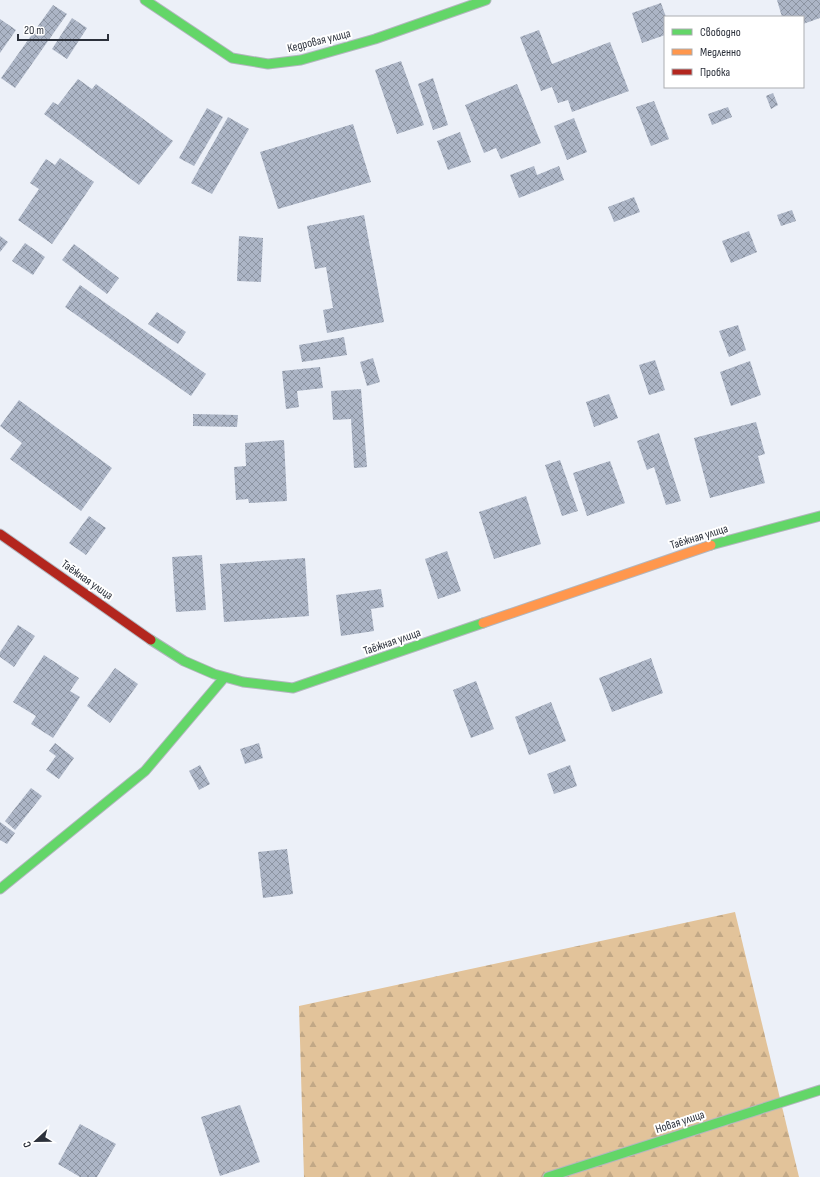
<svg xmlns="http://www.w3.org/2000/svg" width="820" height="1177" font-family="'Sofia Sans Condensed',sans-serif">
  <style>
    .forest { fill: url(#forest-firs) }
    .building { fill: url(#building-cross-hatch) }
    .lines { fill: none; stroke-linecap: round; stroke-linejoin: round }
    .fast-casing { stroke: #b2b6be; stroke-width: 11 }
    .slow-casing { stroke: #b2b6be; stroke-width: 11 }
    .jam-casing { stroke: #b2b6be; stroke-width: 11 }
    .fast { stroke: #63d668; stroke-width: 9 }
    .slow { stroke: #ff974d; stroke-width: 9 }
    .jam { stroke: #b3261e; stroke-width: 9 }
    .labels { text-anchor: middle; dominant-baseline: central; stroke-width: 4; stroke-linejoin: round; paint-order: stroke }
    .street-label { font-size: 12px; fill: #2c313b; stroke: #fff }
  </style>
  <defs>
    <pattern id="forest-firs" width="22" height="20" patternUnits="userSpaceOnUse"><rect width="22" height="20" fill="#e2c39a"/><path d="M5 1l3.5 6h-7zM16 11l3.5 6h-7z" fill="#c2a886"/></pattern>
    <pattern id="building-cross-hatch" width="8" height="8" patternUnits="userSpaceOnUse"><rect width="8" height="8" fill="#acb5c6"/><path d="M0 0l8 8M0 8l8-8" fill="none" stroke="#8c94a2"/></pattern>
  </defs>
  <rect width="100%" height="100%" fill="#ecf0f8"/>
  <!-- forest -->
  <polygon class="forest" points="735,912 799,1177 304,1177 299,1006"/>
  <!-- building -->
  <g class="building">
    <polygon points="777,0 820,0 820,18 803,24 803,17 782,17"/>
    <polygon points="661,3 666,17 665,35 642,43 632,13"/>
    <polygon points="53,5 67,14 15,88 1,78"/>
    <polygon points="72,18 87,28 67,59 52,49"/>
    <polygon points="0,19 16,30 0,53"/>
    <polygon points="539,30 552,64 610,42 629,91 572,112 568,100 558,103 552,87 541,91 520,37"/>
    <polygon points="401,61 424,125 397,134 375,70"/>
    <polygon points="433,78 448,125 433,130 418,84"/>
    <polygon points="78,79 92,89 96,84 173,141 139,185 44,114 53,102 58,105"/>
    <polygon points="517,84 541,143 501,159 496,148 484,153 465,105"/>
    <polygon points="773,93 778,105 771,109 766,96"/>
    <polygon points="654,101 669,139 651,146 636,107"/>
    <polygon points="728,107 732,117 712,125 708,114"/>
    <polygon points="207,108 223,117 194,166 179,158"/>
    <polygon points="228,117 249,129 212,194 191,183"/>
    <polygon points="574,118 587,152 567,160 554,126"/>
    <polygon points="353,124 371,182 278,209 260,152"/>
    <polygon points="460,132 471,162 448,170 437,141"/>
    <polygon points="60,158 94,182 52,244 18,220 39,189 30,183 46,159 55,165"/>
    <polygon points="534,166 537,175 559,166 564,180 519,198 510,175"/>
    <polygon points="634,197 640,212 614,222 608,207"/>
    <polygon points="792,210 796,221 781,226 777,215"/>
    <polygon points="364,215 384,322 327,333 323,310 333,308 326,267 315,269 307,226"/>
    <polygon points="749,231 757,252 731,263 722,241"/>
    <polygon points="0,236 8,242 0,252"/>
    <polygon points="239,236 263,238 261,282 237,281"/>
    <polygon points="25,243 45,257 33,275 12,261"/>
    <polygon points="74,244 119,278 107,294 62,260"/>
    <polygon points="80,285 206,374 191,396 65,307"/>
    <polygon points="157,312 186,332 178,344 148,324"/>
    <polygon points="738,325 746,350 729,357 719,331"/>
    <polygon points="344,337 347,355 302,362 299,345"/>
    <polygon points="373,358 380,382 367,386 360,362"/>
    <polygon points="655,360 665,390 649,395 639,365"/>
    <polygon points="750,361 761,395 731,406 720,372"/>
    <polygon points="320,367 323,388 297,391 299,407 286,409 282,371"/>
    <polygon points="361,389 367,467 354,468 351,419 333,420 331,391"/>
    <polygon points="609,394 618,418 594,427 586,402"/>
    <polygon points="19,400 112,468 81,511 10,459 22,443 0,426"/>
    <polygon points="193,414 238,415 237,427 193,426"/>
    <polygon points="756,422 765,454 758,456 765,483 710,498 694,438"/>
    <polygon points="659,433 681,501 666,505 654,467 647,470 637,441"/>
    <polygon points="284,440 287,501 249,503 248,499 236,500 234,467 246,466 245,443"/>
    <polygon points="560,460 578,511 562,516 545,465"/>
    <polygon points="610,461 625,503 587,516 573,473"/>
    <polygon points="526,496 541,544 494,559 479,512"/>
    <polygon points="89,516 106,528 86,555 69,543"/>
    <polygon points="447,551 461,591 438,599 425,559"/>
    <polygon points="202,555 206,610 176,612 172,557"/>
    <polygon points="305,558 309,616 224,622 220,564"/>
    <polygon points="381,589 384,607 371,609 374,631 341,636 336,595"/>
    <polygon points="18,625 35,636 14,667 0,657 0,652"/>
    <polygon points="44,655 79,678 70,691 80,697 53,738 31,724 36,716 13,702"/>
    <polygon points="651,658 663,693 612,712 599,678"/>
    <polygon points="115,668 138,684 110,723 87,706"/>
    <polygon points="476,681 494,729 471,738 453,690"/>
    <polygon points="551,702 566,741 529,755 515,717"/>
    <polygon points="55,743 74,758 59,779 46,770 56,756 49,751"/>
    <polygon points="259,743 263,758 245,764 240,749"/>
    <polygon points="200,765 210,784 199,790 189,771"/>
    <polygon points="570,765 577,786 554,794 547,774"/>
    <polygon points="31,788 42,796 15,830 5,821"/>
    <polygon points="0,822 15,833 7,844 0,840"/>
    <polygon points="287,849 293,894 263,898 258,852"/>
    <polygon points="240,1105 260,1162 220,1176 201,1117"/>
    <polygon points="80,1124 116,1144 97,1177 80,1177 58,1164"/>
  </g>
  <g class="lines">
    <!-- fast casing -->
    <g class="fast-casing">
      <g id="fast">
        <polyline points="145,0 232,58 268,64 301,60 375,39 486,0"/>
        <polyline points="711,545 820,516"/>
        <polyline points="151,640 184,661 214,674 243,682 293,688 483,623"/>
        <polyline points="0,889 145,771 223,679"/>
        <polyline points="548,1177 820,1090"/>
      </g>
    </g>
    <!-- slow casing -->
    <g class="slow-casing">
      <polyline id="slow" points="483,623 711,545"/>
    </g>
    <!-- jam casing -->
    <g class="jam-casing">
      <polyline id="jam" points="0,534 151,640"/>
    </g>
    <!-- fast -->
    <use href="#fast" class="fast"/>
    <!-- slow -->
    <use href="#slow" class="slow"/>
    <!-- jam -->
    <use href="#jam" class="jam"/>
  </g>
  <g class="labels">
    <!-- street labels -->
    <g class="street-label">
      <text transform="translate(319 41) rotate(-14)">Кедровая улица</text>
      <text transform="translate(699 537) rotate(-17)">Таёжная улица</text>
      <text transform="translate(87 580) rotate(35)">Таёжная улица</text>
      <text transform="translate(392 642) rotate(-19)">Таёжная улица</text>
      <text transform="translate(680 1122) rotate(-18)">Новая улица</text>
    </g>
  </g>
  <!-- legend -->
  <rect x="664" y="16" width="140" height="72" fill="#ffffff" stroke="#abadb1"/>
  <rect x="672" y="29" width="20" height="6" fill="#63d668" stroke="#abadb1"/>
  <text x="700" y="36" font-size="12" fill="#2c313b">Свободно</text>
  <rect x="672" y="49" width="20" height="6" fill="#ff974d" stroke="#abadb1"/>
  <text x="700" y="56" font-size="12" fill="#2c313b">Медленно</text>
  <rect x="672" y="69" width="20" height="6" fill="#b3261e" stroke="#abadb1"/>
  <text x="700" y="76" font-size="12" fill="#2c313b">Пробка</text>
  <!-- north arrow -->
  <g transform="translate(36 1141) rotate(248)" stroke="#ffffff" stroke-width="3" paint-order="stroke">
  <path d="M0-3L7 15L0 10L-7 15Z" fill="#2c313b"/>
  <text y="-6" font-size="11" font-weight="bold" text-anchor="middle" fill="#2c313b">С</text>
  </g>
  <!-- scale -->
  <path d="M18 34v6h90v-6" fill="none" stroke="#2c313b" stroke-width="2"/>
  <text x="24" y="34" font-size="12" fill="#2c313b" stroke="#ffffff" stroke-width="3" paint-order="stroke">20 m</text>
</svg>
